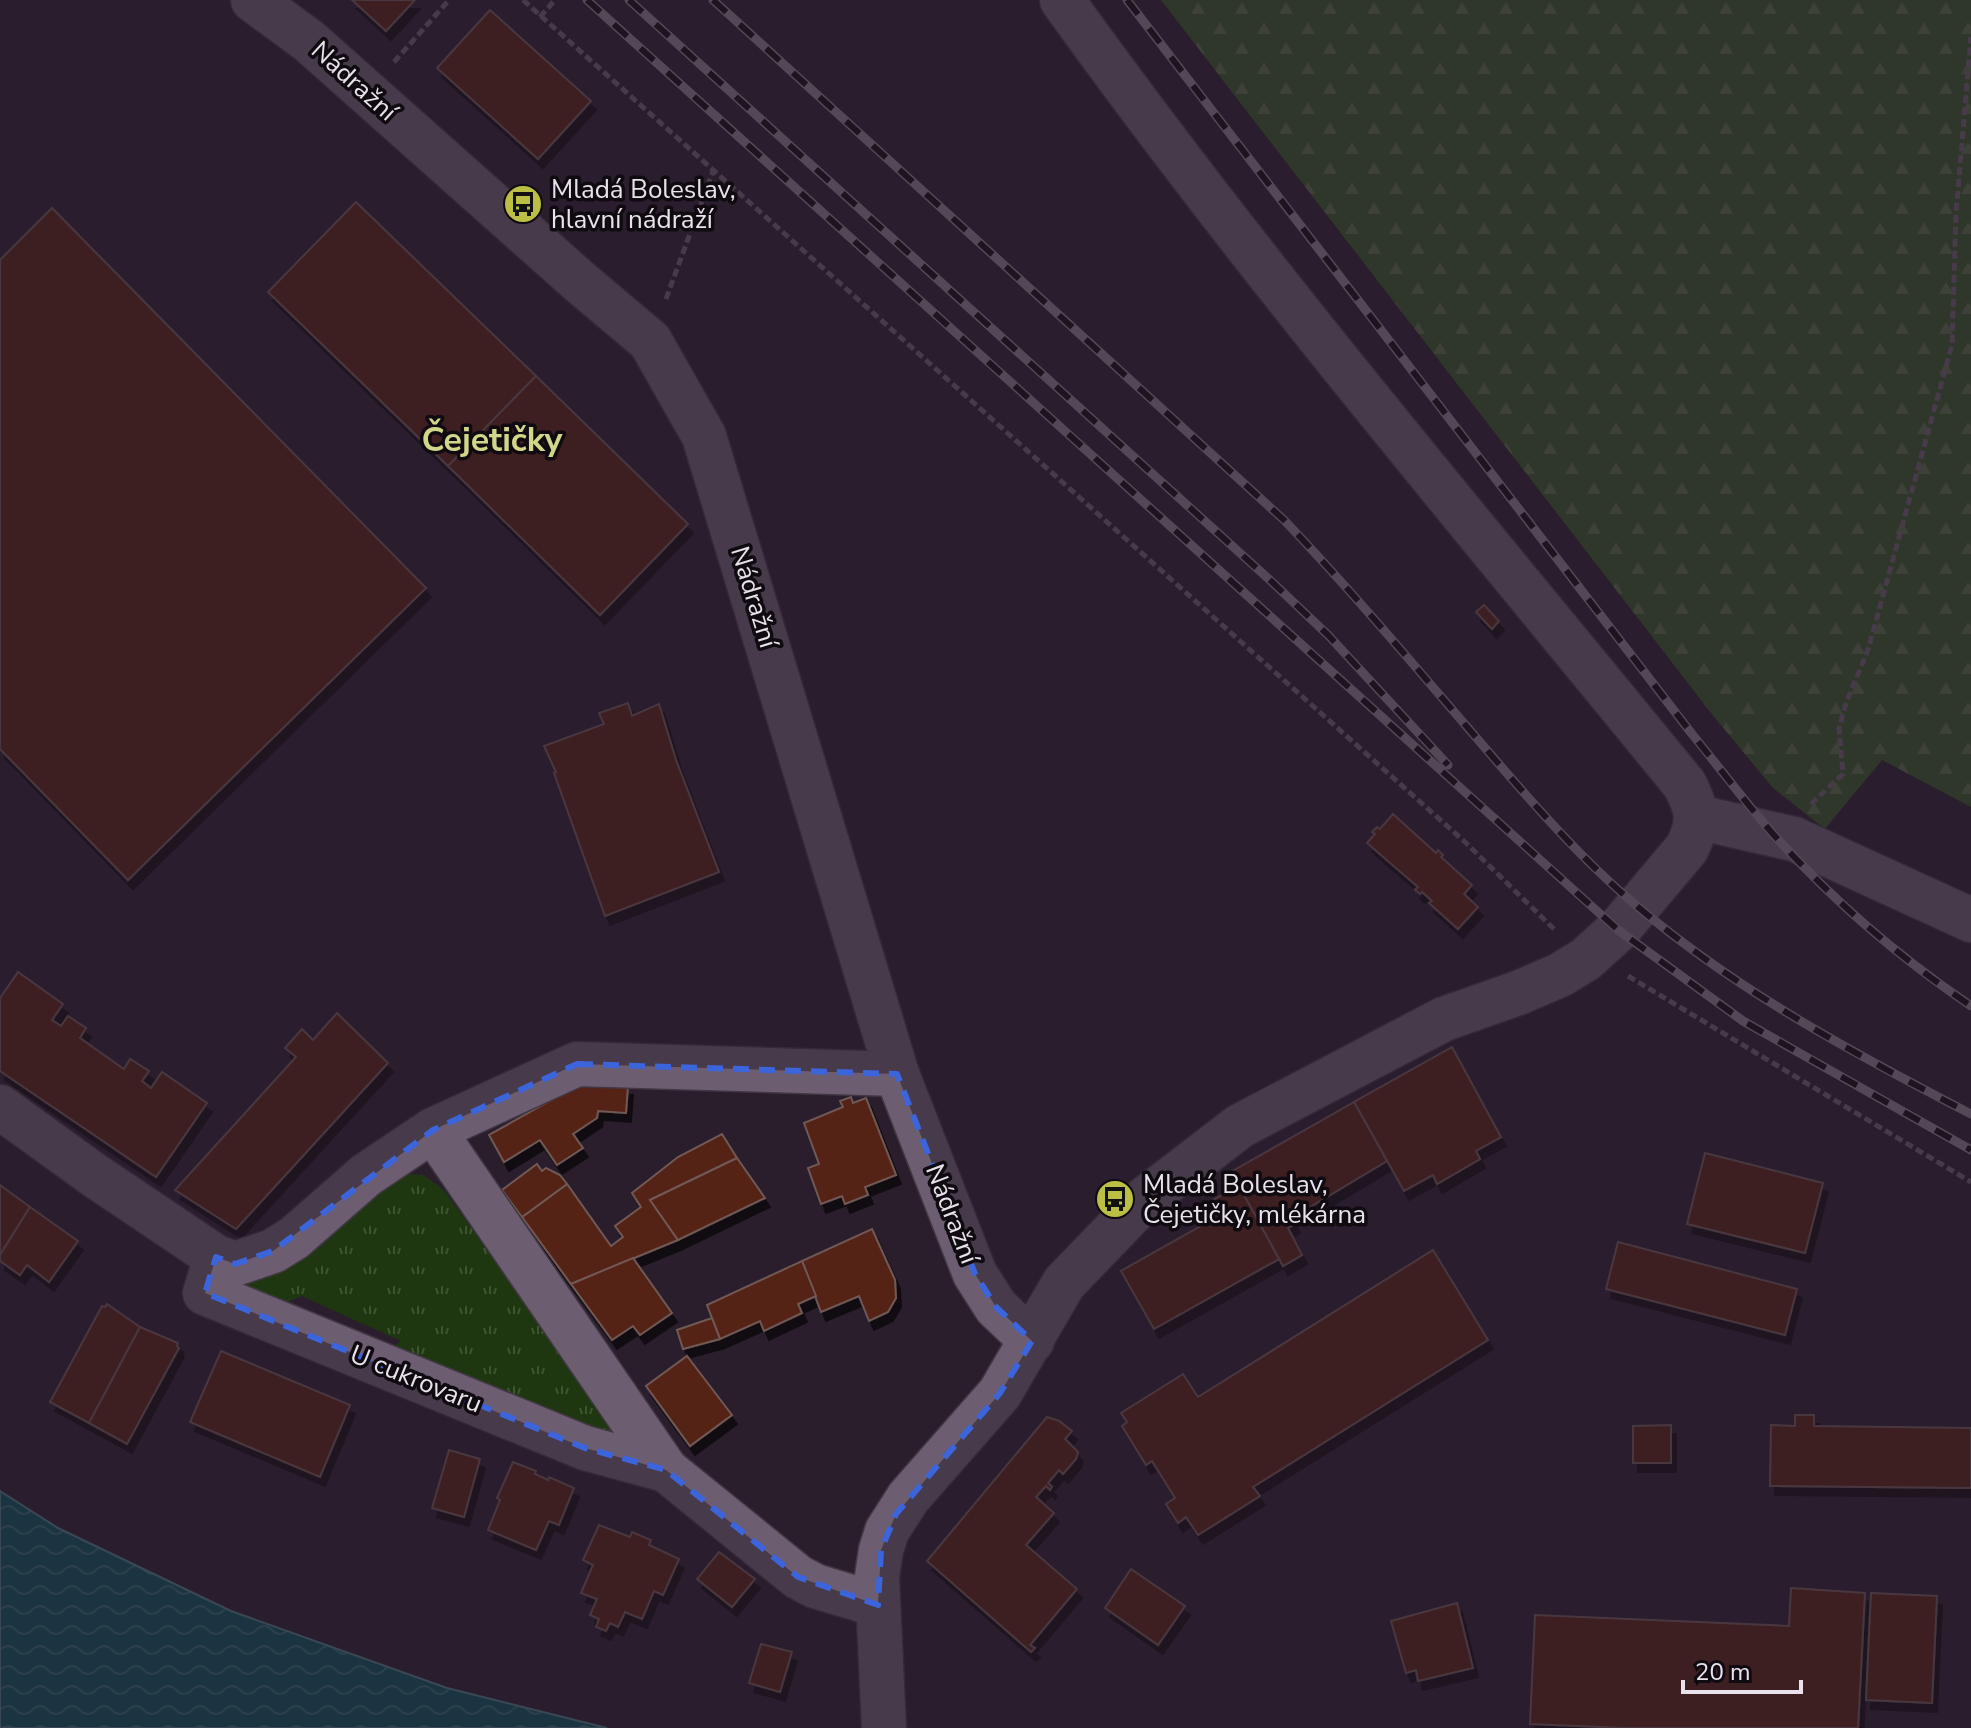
<svg xmlns="http://www.w3.org/2000/svg" width="1971" height="1728" font-family="'Nunito Sans',sans-serif">
  <style>
    .grass { fill: url(#grass-tufts) }
    .forest { fill: url(#forest-firs) }
    .water { fill: url(#water-waves); stroke: #4d7c85; stroke-width: 2 }
    .building { fill: #552115; stroke: #705954; stroke-width: 2; filter: url(#shadow) }
    .lines { fill: none; stroke-linecap: round; stroke-linejoin: round }
    .minor-casing { stroke: #413844; stroke-width: 47 }
    .path { stroke: #6b606d; stroke-width: 5; stroke-dasharray: 8 4; stroke-linecap: butt }
    .minor { stroke: #6c5e70; stroke-width: 44 }
    .rail-casing { stroke: #877d8a; stroke-width: 9 }
    .rail { stroke: #100a11; stroke-width: 6; stroke-dasharray: 18; stroke-linecap: butt }
    .marked { fill: none; stroke: #3c64db; stroke-width: 6; stroke-dasharray: 16 10; stroke-linejoin: round }
    .labels { text-anchor: middle; dominant-baseline: central; stroke-width: 7; stroke-linejoin: round; paint-order: stroke }
    .street-label { font-size: 26px; fill: #e9e1eb; stroke: #100a11 }
    .poi-label { font-size: 26px; fill: #e9e1eb; stroke: #100a11; text-anchor: start }
    .district-label { font-size: 34px; font-weight: bold; fill: #d2d689; stroke: #100a11 }
  </style>
  <defs>
    <pattern id="grass-tufts" width="24" height="20" patternUnits="userSpaceOnUse" patternTransform="scale(2)"><rect width="24" height="20" fill="#1f3710"/><path d="M3 7l-1-3M5 7V3M7 7l1-3M15 17l-1-3M17 17v-4M19 17l1-3" fill="none" stroke="#405433"/></pattern>
    <pattern id="forest-firs" width="22" height="20" patternUnits="userSpaceOnUse" patternTransform="scale(2)"><rect width="22" height="20" fill="#375526"/><path d="M5 1l3.5 6h-7zM16 11l3.5 6h-7z" fill="#546d46"/></pattern>
    <pattern id="water-waves" width="16" height="10" patternUnits="userSpaceOnUse" patternTransform="scale(2)"><rect width="16" height="10" fill="#0a5159"/><path d="M0 5q4-4 8 0t8 0" fill="none" stroke="#2e6a71"/></pattern>
    <filter id="shadow"><feDropShadow dx="5" dy="9" stdDeviation="0" flood-color="#0009"/></filter>
  </defs>
  <rect width="100%" height="100%" fill="#2a1e2d"/>
  <!-- grass -->
  <polygon class="grass" points="408,1174 423,1175 443,1189 610,1418 611,1428 605,1435 380,1355 401,1341 302,1296 267,1310 245,1289 247,1283 391,1183"/>
  <!-- forest -->
  <polygon class="forest" points="1161,0 1971,0 1971,807 1882,760 1825,829 1773,788 1711,713"/>
  <!-- water -->
  <polygon class="water" points="0,1491 58,1528 231,1611 447,1688 607,1728 0,1728"/>
  <!-- building -->
  <g class="building">
    <polygon points="352,0 415,0 386,31"/>
    <polygon points="490,10 591,101 538,159 437,68"/>
    <polygon points="356,202 536,376 448,466 268,292"/>
    <polygon points="52,208 426,588 128,880 0,749 0,260"/>
    <polygon points="536,376 688,524 600,615 448,466"/>
    <polygon points="1484,605 1499,621 1492,629 1476,612"/>
    <polygon points="628,703 632,716 659,704 676,760 719,872 605,916 554,773 556,772 544,746 604,724 599,713"/>
    <polygon points="1393,814 1436,853 1438,850 1443,855 1441,857 1472,885 1464,894 1478,907 1458,929 1429,903 1432,901 1422,892 1420,894 1415,890 1418,887 1367,843 1375,834 1372,832 1377,827 1380,829"/>
    <polygon points="18,972 63,1004 52,1020 61,1026 68,1016 86,1028 80,1038 124,1069 130,1059 149,1071 142,1081 151,1088 162,1072 207,1103 156,1177 0,1071 0,998"/>
    <polygon points="337,1013 388,1063 236,1229 175,1190 296,1057 285,1048 302,1029 313,1040"/>
    <polygon points="1452,1047 1501,1137 1476,1151 1480,1159 1437,1184 1433,1175 1404,1191 1354,1102"/>
    <polygon points="580,1084 628,1086 626,1113 598,1111 597,1118 573,1134 583,1148 557,1165 540,1140 504,1162 489,1135"/>
    <polygon points="851,1097 853,1103 866,1098 896,1175 865,1187 868,1195 845,1204 842,1196 821,1204 808,1168 819,1164 804,1123 843,1107 840,1101"/>
    <polygon points="1354,1102 1387,1161 1292,1218 1295,1224 1288,1228 1302,1255 1283,1266 1231,1172"/>
    <polygon points="722,1134 737,1158 650,1200 678,1240 571,1284 522,1217 567,1184 611,1246 623,1237 615,1226 641,1207 632,1193 678,1157"/>
    <polygon points="1705,1153 1823,1183 1805,1253 1687,1224"/>
    <polygon points="737,1158 765,1198 678,1240 650,1200"/>
    <polygon points="537,1164 542,1171 546,1168 560,1175 567,1184 522,1217 502,1190"/>
    <polygon points="0,1185 30,1207 0,1255"/>
    <polygon points="1239,1186 1279,1259 1154,1329 1121,1271 1213,1219 1205,1204"/>
    <polygon points="30,1207 78,1241 49,1282 27,1265 20,1275 0,1261 0,1255"/>
    <polygon points="872,1229 895,1280 896,1298 888,1312 869,1321 859,1296 821,1312 802,1261"/>
    <polygon points="1618,1242 1797,1289 1785,1335 1606,1289"/>
    <polygon points="1433,1250 1488,1340 1253,1487 1260,1496 1198,1535 1186,1517 1178,1523 1166,1504 1175,1498 1152,1461 1146,1465 1122,1426 1127,1422 1121,1413 1183,1374 1198,1397"/>
    <polygon points="633,1258 672,1313 640,1335 633,1326 612,1340 571,1284"/>
    <polygon points="802,1261 816,1296 798,1304 802,1313 764,1331 760,1321 720,1339 707,1305"/>
    <polygon points="107,1304 140,1327 89,1423 50,1402 102,1306 105,1307"/>
    <polygon points="712,1318 720,1339 683,1349 677,1330"/>
    <polygon points="140,1327 178,1343 177,1346 179,1348 127,1444 89,1423"/>
    <polygon points="221,1351 350,1405 320,1477 190,1422"/>
    <polygon points="687,1356 732,1415 690,1446 646,1386"/>
    <polygon points="1795,1415 1814,1415 1814,1426 1971,1428 1971,1488 1770,1486 1771,1425 1795,1426"/>
    <polygon points="1047,1417 1059,1421 1072,1431 1065,1439 1078,1452 1076,1459 1063,1474 1059,1470 1048,1483 1052,1487 1050,1490 1046,1486 1036,1497 1054,1513 1026,1545 1077,1589 1030,1645 1035,1648 1031,1652 927,1561"/>
    <polygon points="1671,1425 1671,1463 1633,1463 1633,1426"/>
    <polygon points="449,1450 480,1459 464,1517 432,1508"/>
    <polygon points="513,1462 536,1471 535,1474 548,1480 549,1477 574,1488 559,1525 549,1521 536,1550 488,1530 500,1500 497,1498"/>
    <polygon points="599,1525 630,1537 632,1532 651,1540 649,1545 679,1559 663,1595 654,1591 642,1619 625,1612 618,1627 610,1623 606,1631 596,1627 599,1619 590,1615 597,1599 581,1593 593,1565 583,1560"/>
    <polygon points="719,1552 755,1579 732,1607 697,1579"/>
    <polygon points="1131,1569 1185,1606 1158,1645 1105,1608"/>
    <polygon points="1791,1588 1865,1593 1858,1728 1625,1728 1530,1724 1535,1615 1789,1626"/>
    <polygon points="1871,1593 1937,1596 1932,1703 1866,1700"/>
    <polygon points="1457,1603 1473,1668 1418,1681 1416,1670 1406,1673 1391,1621"/>
    <polygon points="761,1644 792,1652 780,1692 749,1683"/>
  </g>
  <g class="lines">
    <!-- minor casing -->
    <g class="minor-casing">
      <g id="minor">
        <polyline points="253,0 309,41 580,282 650,341 704,436 897,1074 975,1274 996,1307 1032,1341"/>
        <polyline points="1697,817 1794,839 1971,920"/>
        <polyline points="0,1107 94,1175 216,1257 235,1264 273,1251 294,1238 366,1175 433,1130 666,1470 798,1577 815,1586 878,1605"/>
        <polyline points="433,1130 577,1064 897,1074"/>
        <polyline points="216,1257 205,1293 585,1448 666,1470"/>
        <path d="M884 1728 877 1577 881 1550 887 1531 908 1498 1000 1393 1064 1283 1145 1199 1240 1126 1444 1019 1518 993 1560 975 1586 959 1618 930 1687 848C1700 821 1698 811 1685 785 1474 526 1257 272 1062 0"/>
      </g>
    </g>
    <!-- path -->
    <g class="path">
      <polyline points="523,0 1465,842 1556,931"/>
      <polyline points="540,17 555,0"/>
      <polyline points="394,62 449,0"/>
      <polyline points="666,299 713,171"/>
      <polyline points="1811,804 1843,774 1839,729 1846,703 1868,650 1952,345 1956,214 1971,37"/>
      <polyline points="1628,976 1971,1182"/>
    </g>
    <!-- minor -->
    <use href="#minor" class="minor"/>
    <!-- rail casing -->
    <g class="rail-casing">
      <g id="rail">
        <polyline points="587,0 1618,930 1743,1021 1971,1150"/>
        <polyline points="629,0 1272,582 1328,635 1448,765"/>
        <path d="M713 0 1284 520C1348 587 1407 657 1468 728 1521 790 1575 854 1638 907 1739 992 1855 1054 1971 1114"/>
        <path d="M1127 0 1692 734C1719 767 1745 802 1773 834 1831 899 1899 957 1971 1006"/>
      </g>
    </g>
    <!-- rail -->
    <use href="#rail" class="rail"/>
  </g>
  <!-- marked area -->
  <path d="M0 0H1971V1728H0ZM577 1064 897 1074 975 1274 996 1307 1032 1341 1000 1393 896 1514 881 1550 878 1605 798 1577 666 1470 585 1448 205 1293 216 1257 235 1264 273 1251 433 1130Z" fill="#2a1e2d" fill-opacity=".55" fill-rule="evenodd"/>
  <path class="marked" d="M577 1064 897 1074 975 1274 996 1307 1032 1341 1000 1393 896 1514 881 1550 878 1605 798 1577 666 1470 585 1448 205 1293 216 1257 235 1264 273 1251 433 1130Z"/>
  <!-- icons -->
  <defs>
    <g id="bus-disc" transform="scale(2)"><circle r="9.5" fill="#bbc044" stroke="#100a11"/><path d="M-5-6H5V4H4V6H2V4H-2V6H-4V4H-5ZM-3.5-4V0h7V-4ZM-3.5 1.2v1.5H-2V1.2ZM2 1.2v1.5H3.5V1.2Z" fill="#111"/></g>
  </defs>
  <g fill-rule="evenodd">
    <use href="#bus-disc" x="523" y="204"/>
    <use href="#bus-disc" x="1115" y="1199"/>
  </g>
  <g class="labels">
    <!-- street labels -->
    <g class="street-label">
      <text transform="translate(354 81) rotate(42)">Nádražní</text>
      <text transform="translate(754 597) rotate(73)">Nádražní</text>
      <text transform="translate(952 1214) rotate(69)">Nádražní</text>
      <text transform="translate(416 1379) rotate(22)">U cukrovaru</text>
    </g>
    <!-- poi labels -->
    <g class="poi-label">
      <text x="551" y="189">Mladá Boleslav,<tspan x="551" dy="30">hlavní nádraží</tspan></text>
      <text x="1143" y="1184">Mladá Boleslav,<tspan x="1143" dy="30">Čejetičky, mlékárna</tspan></text>
    </g>
    <!-- district labels -->
    <g class="district-label">
      <text x="492" y="440">Čejetičky</text>
    </g>
  </g>
  <!-- scale -->
  <path d="M1683 1680v12h118v-12" fill="none" stroke="#e9e1eb" stroke-width="4"/>
  <text x="1695" y="1680" font-size="24" fill="#e9e1eb" stroke="#100a11" stroke-width="6" paint-order="stroke">20 m</text>
</svg>
